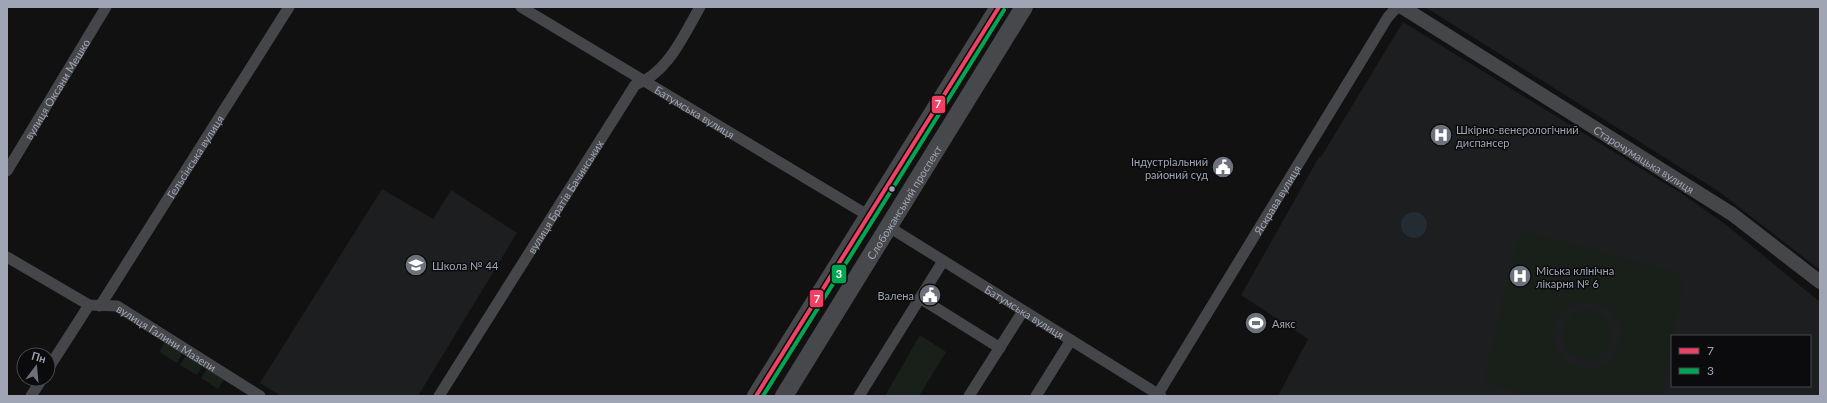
<svg xmlns="http://www.w3.org/2000/svg" width="1827" height="403" font-family="Lato,sans-serif">
  <style>
    .built { fill: #1d1e20; fill-rule: evenodd }
    .green { fill: #19201a; fill-rule: evenodd }
    .water { fill: #232b33 }
    .lines { fill: none; stroke-linecap: round; stroke-linejoin: round }
    .minor { stroke: #45464a; stroke-width: 11 }
    .tertiary { stroke: #45464a; stroke-width: 14 }
    .primary { stroke: #47484c; stroke-width: 18 }
    .bus-1-casing { stroke: #0b0b0d; stroke-width: 7 }
    .bus-2-casing { stroke: #0b0b0d; stroke-width: 7 }
    .bus-1 { stroke: #f24062; stroke-width: 4 }
    .bus-2 { stroke: #00a651; stroke-width: 4 }
    .bus-dot { fill: #9fa5b4; stroke: #0b0b0d; stroke-width: 1.5 }
    .labels { text-anchor: middle; dominant-baseline: central; stroke-width: 3; stroke-linejoin: round; paint-order: stroke }
    .street-label { font-size: 11px; fill: #9fa5b4; stroke: #0b0b0d }
    .poi-label { font-size: 11px; fill: #9fa5b4; stroke: #0b0b0d; text-anchor: start }
    .line-badge { stroke: #0b0b0d; stroke-width: 1.5 }
    .badge-label { font-size: 11px; text-anchor: middle; font-weight: bold; fill: #fff }
  </style>
  <rect width="100%" height="100%" fill="#111"/>
  <!-- built -->
  <g class="built">
    <polygon points="1425,7 1820,7 1820,270 1718,191"/>
    <path d="M1403 22 1684 195 1725 224 1820 302V396H1278L1308 339 1241 295 1319 157H1321ZM1672 336H1810V386H1672Z"/>
    <polygon points="382,189 433,219 451,190 517,233 418,396 281,396 260,383"/>
  </g>
  <!-- green -->
  <g class="green">
    <path d="M1524 232H1530L1676 273 1681 278 1683 289 1660 396H1531L1488 383 1485 375 1518 238ZM1583 301C1641 304 1625 380 1578 367 1571 365 1565 362 1561 356 1542 332 1557 308 1583 301Z"/>
    <circle cx="1587" cy="335" r="25"/>
    <polygon points="920,335 946,352 919,396 885,396"/>
    <polygon points="165,342 183,352 177,363 159,352"/>
    <polygon points="186,355 203,365 197,375 180,365"/>
    <polygon points="208,367 225,378 218,389 201,378"/>
  </g>
  <!-- water -->
  <circle class="water" cx="1414" cy="225" r="13"/>
  <g class="lines">
    <!-- minor -->
    <g class="minor">
      <path id="s1" d="M521 7 869 216"/>
      <path id="s2" d="M7 171 106 7"/>
      <path id="s3" d="M889 227 1161 396"/>
      <path id="s4" d="M7 257 89 305 117 306 260 396"/>
      <polyline points="920,298 1000,348"/>
      <path id="s5" d="M100 306 289 7"/>
      <polyline points="48,369 89,305"/>
      <path id="s6" d="M1158 394 1388 17 1397 7"/>
      <polyline points="31,396 42,379"/>
      <path id="s7" d="M439 396 635 85C668 73 683 36 700 7"/>
      <polyline points="859,396 943,261"/>
      <polyline points="969,396 1023,311"/>
      <polyline points="1036,396 1071,340"/>
    </g>
    <!-- tertiary -->
    <path class="tertiary" id="s8" d="M1402 7 1732 214 1820 282"/>
    <!-- primary -->
    <g class="primary">
      <polyline points="756,396 999,7"/>
      <path id="s9" d="M784 396 1024 7"/>
    </g>
    <!-- bus-1 casing -->
    <g class="bus-1-casing">
      <polyline id="bus-1" points="756,396 999,7"/>
    </g>
    <!-- bus-2 casing -->
    <g class="bus-2-casing">
      <polyline id="bus-2" points="763,396 1004,10"/>
    </g>
    <!-- bus-1 -->
    <use href="#bus-1" class="bus-1"/>
    <!-- bus-2 -->
    <use href="#bus-2" class="bus-2"/>
  </g>
  <!-- icons -->
  <defs>
    <g id="hospital-disc" transform="scale(1.15)"><circle r="9.5" fill="#6d717b" stroke="#0b0b0d"/><path d="M-5-5h3v3.5h4V-5h3V5h-3V1.5h-4V5h-3Z" fill="#fff"/></g>
    <g id="civic-disc" transform="scale(1.15)"><circle r="9.5" fill="#6d717b" stroke="#0b0b0d"/><path d="M-.6-6.5H3V-4.5H.6V-3L4-1V1h2V6H-6V1h2V-1L-.6-3ZM-1.2 2.5V6h2.4V2.5Z" fill="#fff"/></g>
    <g id="school-disc" transform="scale(1.15)"><circle r="9.5" fill="#6d717b" stroke="#0b0b0d"/><path d="M0-5L7-2L0 1L-7-2ZM-4 1L0 2.5L4 1V4Q0 6-4 4Z" fill="#fff"/></g>
    <g id="stadium-disc" transform="scale(1.15)"><circle r="9.5" fill="#6d717b" stroke="#0b0b0d"/><path d="M0-5a6.5 5 0 1 0 0 10a6.5 5 0 1 0 0-10ZM-3.5-1.8h7v3.6h-7Z" fill="#fff"/></g>
  </defs>
  <g fill-rule="evenodd">
    <use href="#hospital-disc" x="1441" y="135"/>
    <use href="#civic-disc" x="1223" y="167"/>
    <use href="#school-disc" x="416" y="265"/>
    <use href="#hospital-disc" x="1520" y="276"/>
    <use href="#civic-disc" x="930" y="295"/>
    <use href="#stadium-disc" x="1256" y="323"/>
  </g>
  <!-- markers -->
  <circle class="bus-dot" cx="892" cy="189" r="3.5"/>
  <g class="labels">
    <!-- street labels -->
    <g class="street-label">
      <text stroke="none"><textPath href="#s2" startOffset="96">вулиця Оксани Мешко</textPath></text>
      <text stroke="none"><textPath href="#s1" startOffset="203">Батумська вулиця</textPath></text>
      <text stroke="none"><textPath href="#s5" startOffset="177">Гельсінська вулиця</textPath></text>
      <text stroke="none"><textPath href="#s8" startOffset="286">Старочумацька вулиця</textPath></text>
      <text stroke="none"><textPath href="#s7" startOffset="236">вулиця Братів Бачинських</textPath></text>
      <text stroke="none"><textPath href="#s6" startOffset="228">Яскрава вулиця</textPath></text>
      <text stroke="none"><textPath href="#s9" startOffset="228">Слобожанський проспект</textPath></text>
      <text stroke="none"><textPath href="#s3" startOffset="160">Батумська вулиця</textPath></text>
      <text stroke="none"><textPath href="#s4" startOffset="182">вулиця Галини Мазепи</textPath></text>
    </g>
    <!-- poi labels -->
    <g class="poi-label">
      <text x="1456" y="129">Шкірно-венерологічний<tspan x="1456" dy="13">диспансер</tspan></text>
      <text x="1208" y="161" text-anchor="end">Індустріальний<tspan x="1208" dy="13">районий суд</tspan></text>
      <text x="432" y="265">Школа № 44</text>
      <text x="1536" y="270">Міська клінічна<tspan x="1536" dy="13">лікарня № 6</tspan></text>
      <text x="914" y="295" text-anchor="end">Валена</text>
      <text x="1272" y="323">Аякс</text>
    </g>
  </g>
  <g class="line-badge">
    <rect x="931" y="95" width="15" height="19" rx="4" fill="#f24062"/>
    <rect x="831" y="264" width="16" height="20" rx="4" fill="#00a651"/>
    <rect x="809" y="289" width="15" height="19" rx="4" fill="#f24062"/>
  </g>
  <g class="badge-label">
    <text x="938" y="108">7</text>
    <text x="839" y="278">3</text>
    <text x="817" y="303">7</text>
  </g>
  <!-- border -->
  <rect width="1827" height="403" fill="none" stroke="#9fa5b4" stroke-width="16"/>
  <!-- legend -->
  <rect x="1671" y="335" width="140" height="52" fill="#0b0b0d" stroke="#464950"/>
  <rect x="1679" y="348" width="20" height="6" fill="#f24062" stroke="#464950"/>
  <text x="1707" y="355" font-size="12" fill="#9fa5b4">7</text>
  <rect x="1679" y="368" width="20" height="6" fill="#00a651" stroke="#464950"/>
  <text x="1707" y="375" font-size="12" fill="#9fa5b4">3</text>
  <!-- north arrow -->
  <g transform="translate(36 367) rotate(16)"><circle r="19" fill="#0b0b0d" stroke="#464950"/>
  <path d="M0-3L7 15L0 10L-7 15Z" fill="#6d717b"/>
  <text y="-6" font-size="11" font-weight="bold" text-anchor="middle" fill="#9fa5b4">Пн</text>
  </g>
</svg>
